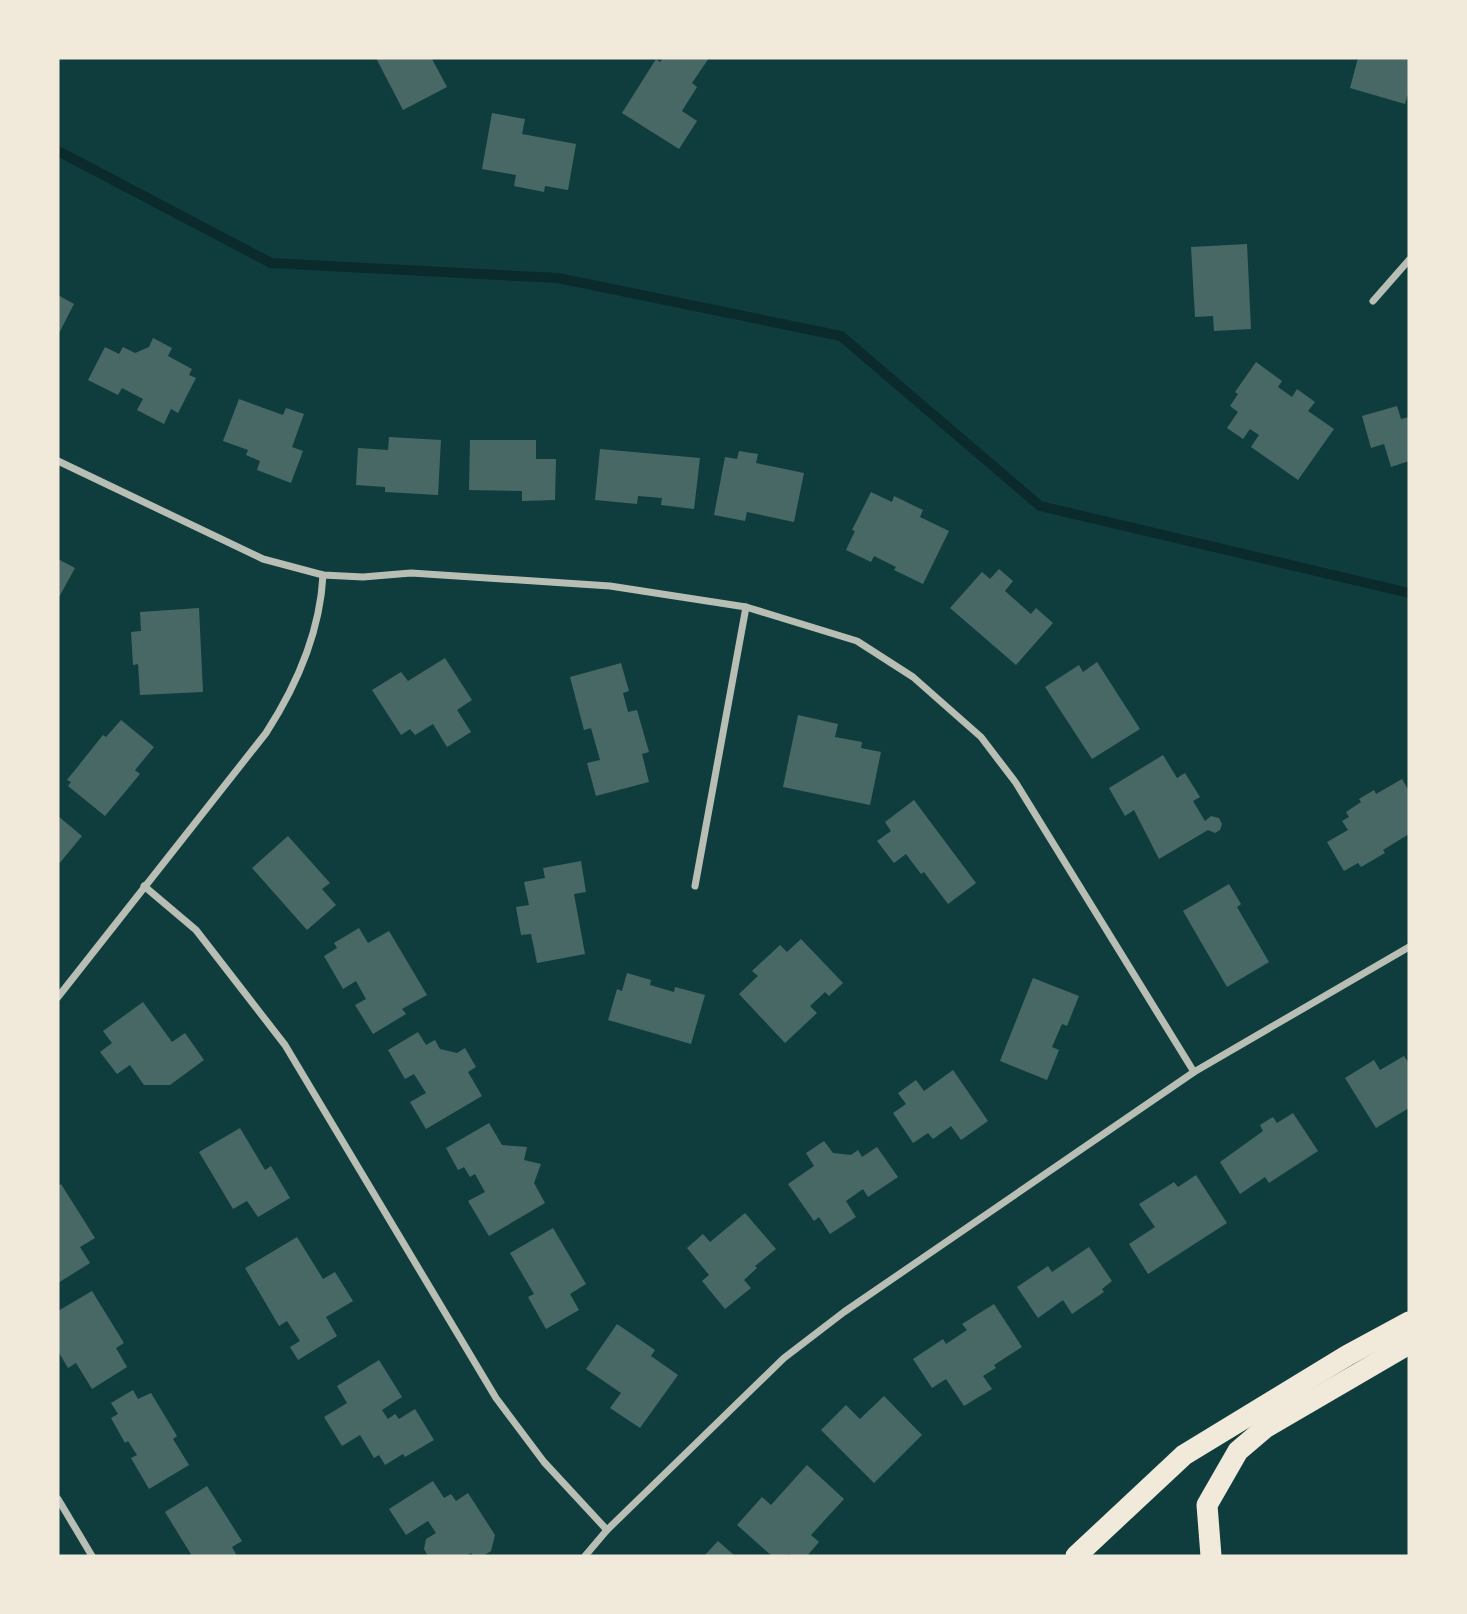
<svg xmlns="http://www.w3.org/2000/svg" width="1467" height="1614" font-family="Poppins,sans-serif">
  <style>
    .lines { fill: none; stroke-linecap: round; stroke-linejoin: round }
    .stream { stroke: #0a2a2b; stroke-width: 10 }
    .building { fill: #486865 }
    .minor { stroke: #b8beb3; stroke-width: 7 }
    .motorway { stroke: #f1e9da; stroke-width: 21 }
  </style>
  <rect width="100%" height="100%" fill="#0f3d3e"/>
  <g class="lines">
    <!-- stream -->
    <polyline class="stream" points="58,151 271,263 558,278 841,336 1040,506 1409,593"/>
  </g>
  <!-- building -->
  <g class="building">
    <polygon points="376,58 432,59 447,87 403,110"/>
    <polygon points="663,58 709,58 692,83 697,87 682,111 697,121 679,149 622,113 656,59 660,62"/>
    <polygon points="1358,58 1409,58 1409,91 1405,104 1350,88"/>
    <polygon points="492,113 525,119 522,134 576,144 568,190 545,186 544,192 514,186 516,175 482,169"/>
    <polygon points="1247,244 1251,329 1214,331 1213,316 1195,317 1191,247"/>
    <polygon points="58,295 74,304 58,335"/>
    <polygon points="153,338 172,348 168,356 192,369 189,375 196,378 178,413 171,409 164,424 137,410 143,399 122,388 118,395 88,380 105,347 119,354 123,347 135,353 149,347"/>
    <polygon points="1256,362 1282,381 1278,387 1292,397 1297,389 1315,402 1308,411 1334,429 1298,480 1251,447 1259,435 1250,429 1243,439 1227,428 1238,412 1230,406 1238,394 1235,392"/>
    <polygon points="239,399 283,415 286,408 304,414 292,447 303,451 291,483 257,470 260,461 246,455 248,450 223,441"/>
    <polygon points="1397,406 1401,419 1409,417 1409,461 1391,467 1384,444 1371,448 1362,416"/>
    <polygon points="389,437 441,440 438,495 385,492 385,487 356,485 358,448 388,450"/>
    <polygon points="470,440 536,440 536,459 556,459 555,500 522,501 522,491 469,490"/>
    <polygon points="600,449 700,458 694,509 661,505 662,498 638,496 637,504 595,500"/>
    <polygon points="739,451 758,454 756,463 804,473 794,522 747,512 745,521 714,515 725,457 737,459"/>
    <polygon points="871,492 892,502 894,496 923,510 920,517 949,531 923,584 894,570 896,567 874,556 871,562 846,550 855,531 852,530"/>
    <polygon points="58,559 75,568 58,599"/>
    <polygon points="999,569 1013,581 1005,591 1031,614 1036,608 1053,623 1016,665 950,608 982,572 990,579"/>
    <polygon points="199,608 203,692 140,695 138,664 133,665 131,632 141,631 140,612"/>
    <polygon points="445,658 472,700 457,710 471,732 447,747 433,724 415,735 410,729 401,735 372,690 401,672 408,681"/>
    <polygon points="1097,662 1140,729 1092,759 1045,687 1079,665 1083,672"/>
    <polygon points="621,663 629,691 623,693 628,712 637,710 649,752 642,754 649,782 596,796 587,763 600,760 591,728 584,730 570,677"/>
    <polygon points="798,715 838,724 835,737 862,742 861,748 881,752 870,805 783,787"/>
    <polygon points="121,720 154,747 135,770 140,774 105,816 68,786 71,782 67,780 103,735 106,737"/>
    <polygon points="1163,755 1177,778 1185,773 1200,797 1193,801 1205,821 1211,816 1219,818 1222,824 1220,830 1215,833 1208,830 1159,859 1134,810 1125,816 1109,788"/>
    <polygon points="1402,779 1409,791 1409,834 1383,850 1385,853 1361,867 1358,863 1344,871 1327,842 1348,830 1342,821 1349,817 1346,812 1361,802 1359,799 1374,790 1376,794"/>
    <polygon points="914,800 976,883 948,904 924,872 921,874 906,854 894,863 877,841 891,831 885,822"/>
    <polygon points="58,816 82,836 58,865"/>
    <polygon points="288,836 330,883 322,889 336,905 307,930 252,868"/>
    <polygon points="581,861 586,892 574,894 585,954 537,963 531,934 521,935 516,907 529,905 524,882 545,878 543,868"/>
    <polygon points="1229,884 1241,904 1237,907 1269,962 1227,987 1183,911"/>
    <polygon points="359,928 368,943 389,931 427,995 402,1009 406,1014 373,1034 355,1005 366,999 356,981 343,989 324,956 337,948 334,943"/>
    <polygon points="801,939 843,983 829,996 825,992 810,1006 817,1013 785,1043 739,994 758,976 752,971 780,945 787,952"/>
    <polygon points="627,973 651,980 650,985 674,992 675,987 705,995 691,1044 608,1020 617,989 622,991"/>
    <polygon points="1033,978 1079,996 1067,1026 1062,1024 1052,1047 1059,1050 1047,1080 1000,1061"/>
    <polygon points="143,1002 172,1042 185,1033 204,1060 170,1085 144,1085 130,1065 117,1074 100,1052 112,1043 103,1031"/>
    <polygon points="418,1032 426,1045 435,1040 440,1049 457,1053 465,1048 476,1067 468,1072 482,1096 426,1129 410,1102 426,1093 414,1074 405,1079 388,1050"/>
    <polygon points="1404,1056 1408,1062 1409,1061 1409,1108 1376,1128 1345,1078 1374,1060 1380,1070"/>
    <polygon points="953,1070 988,1121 961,1140 951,1126 933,1139 928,1133 913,1143 893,1113 906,1104 898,1093 916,1080 924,1091"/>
    <polygon points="1293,1113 1318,1151 1269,1183 1265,1177 1240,1194 1220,1162 1263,1131 1260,1125 1273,1117 1277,1123"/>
    <polygon points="489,1123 502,1145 527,1147 524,1160 541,1164 534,1183 545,1203 489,1236 468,1201 485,1192 475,1174 470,1177 464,1167 458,1170 446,1148"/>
    <polygon points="240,1128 265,1170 271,1166 290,1198 258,1217 247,1201 233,1209 199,1152"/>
    <polygon points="824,1141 833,1153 851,1155 858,1150 862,1157 877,1147 898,1177 868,1197 863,1189 846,1201 856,1217 830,1234 819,1217 814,1221 788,1184 814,1166 806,1153"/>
    <polygon points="1196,1175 1227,1223 1148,1274 1129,1244 1155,1227 1139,1204 1174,1182 1178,1187"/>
    <polygon points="61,1184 95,1238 80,1247 90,1263 58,1283 58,1186"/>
    <polygon points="745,1213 776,1249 755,1266 757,1268 744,1280 751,1288 725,1309 702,1281 709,1275 687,1248 703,1234 710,1242"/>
    <polygon points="553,1228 586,1284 570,1294 579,1310 546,1329 528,1297 534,1294 510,1253"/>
    <polygon points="297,1237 323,1279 335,1272 353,1301 326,1317 337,1336 298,1360 290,1347 300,1341 287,1321 279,1326 245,1268"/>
    <polygon points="1089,1247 1112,1281 1102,1289 1104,1292 1072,1314 1063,1300 1038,1318 1017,1287 1048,1266 1052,1272"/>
    <polygon points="92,1291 124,1343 116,1348 127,1367 92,1389 76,1363 68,1368 58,1351 58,1311"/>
    <polygon points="994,1304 1022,1347 994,1365 996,1368 983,1376 992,1389 964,1406 946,1379 932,1388 913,1359 943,1339 946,1344 967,1330 962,1324"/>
    <polygon points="617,1324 655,1350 651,1356 678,1375 640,1428 610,1408 621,1393 586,1369"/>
    <polygon points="379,1360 402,1397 382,1410 388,1419 395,1414 399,1419 415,1409 434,1440 405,1457 403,1454 385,1465 379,1455 374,1458 360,1435 342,1446 324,1417 347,1403 337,1386"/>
    <polygon points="133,1390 138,1399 151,1393 177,1436 173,1439 189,1465 149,1489 131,1458 137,1455 128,1441 125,1443 111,1418 118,1414 111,1403"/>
    <polygon points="884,1396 922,1435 874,1483 821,1430 846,1405 860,1419"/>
    <polygon points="807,1465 844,1499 811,1535 819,1542 807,1556 792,1556 789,1554 787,1556 772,1556 737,1525 762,1497 771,1505"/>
    <polygon points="433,1481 444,1498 451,1494 456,1501 468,1493 495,1535 491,1551 483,1556 473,1556 471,1553 466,1556 428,1556 424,1549 426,1539 436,1533 428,1521 406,1535 389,1509"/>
    <polygon points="207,1486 242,1541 232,1547 237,1556 192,1556 165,1512"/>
    <polygon points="718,1541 735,1556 704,1556"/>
  </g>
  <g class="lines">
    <!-- minor -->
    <g class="minor">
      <polyline points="1373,301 1409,260"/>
      <polyline points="58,461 263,559 323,575 363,577 411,573 610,586 746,607 857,641 913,677 981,737 1016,783 1194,1072"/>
      <polyline points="144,886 196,930 285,1045 496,1398 544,1462 607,1530"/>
      <polyline points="695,886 746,607"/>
      <path d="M58 997 266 733C297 685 320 633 323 575"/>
      <polyline points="58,1499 92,1556"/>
      <polyline points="585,1556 607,1530 784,1358 844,1312 1194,1072 1409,947"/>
    </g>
    <!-- motorway -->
    <g class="motorway">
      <polyline points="1076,1556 1184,1455 1348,1355 1409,1322"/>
      <polyline points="1211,1556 1207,1505 1238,1451 1265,1428 1409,1344"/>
    </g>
  </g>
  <!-- border -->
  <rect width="1467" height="1614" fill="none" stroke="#f1e9da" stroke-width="119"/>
</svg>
